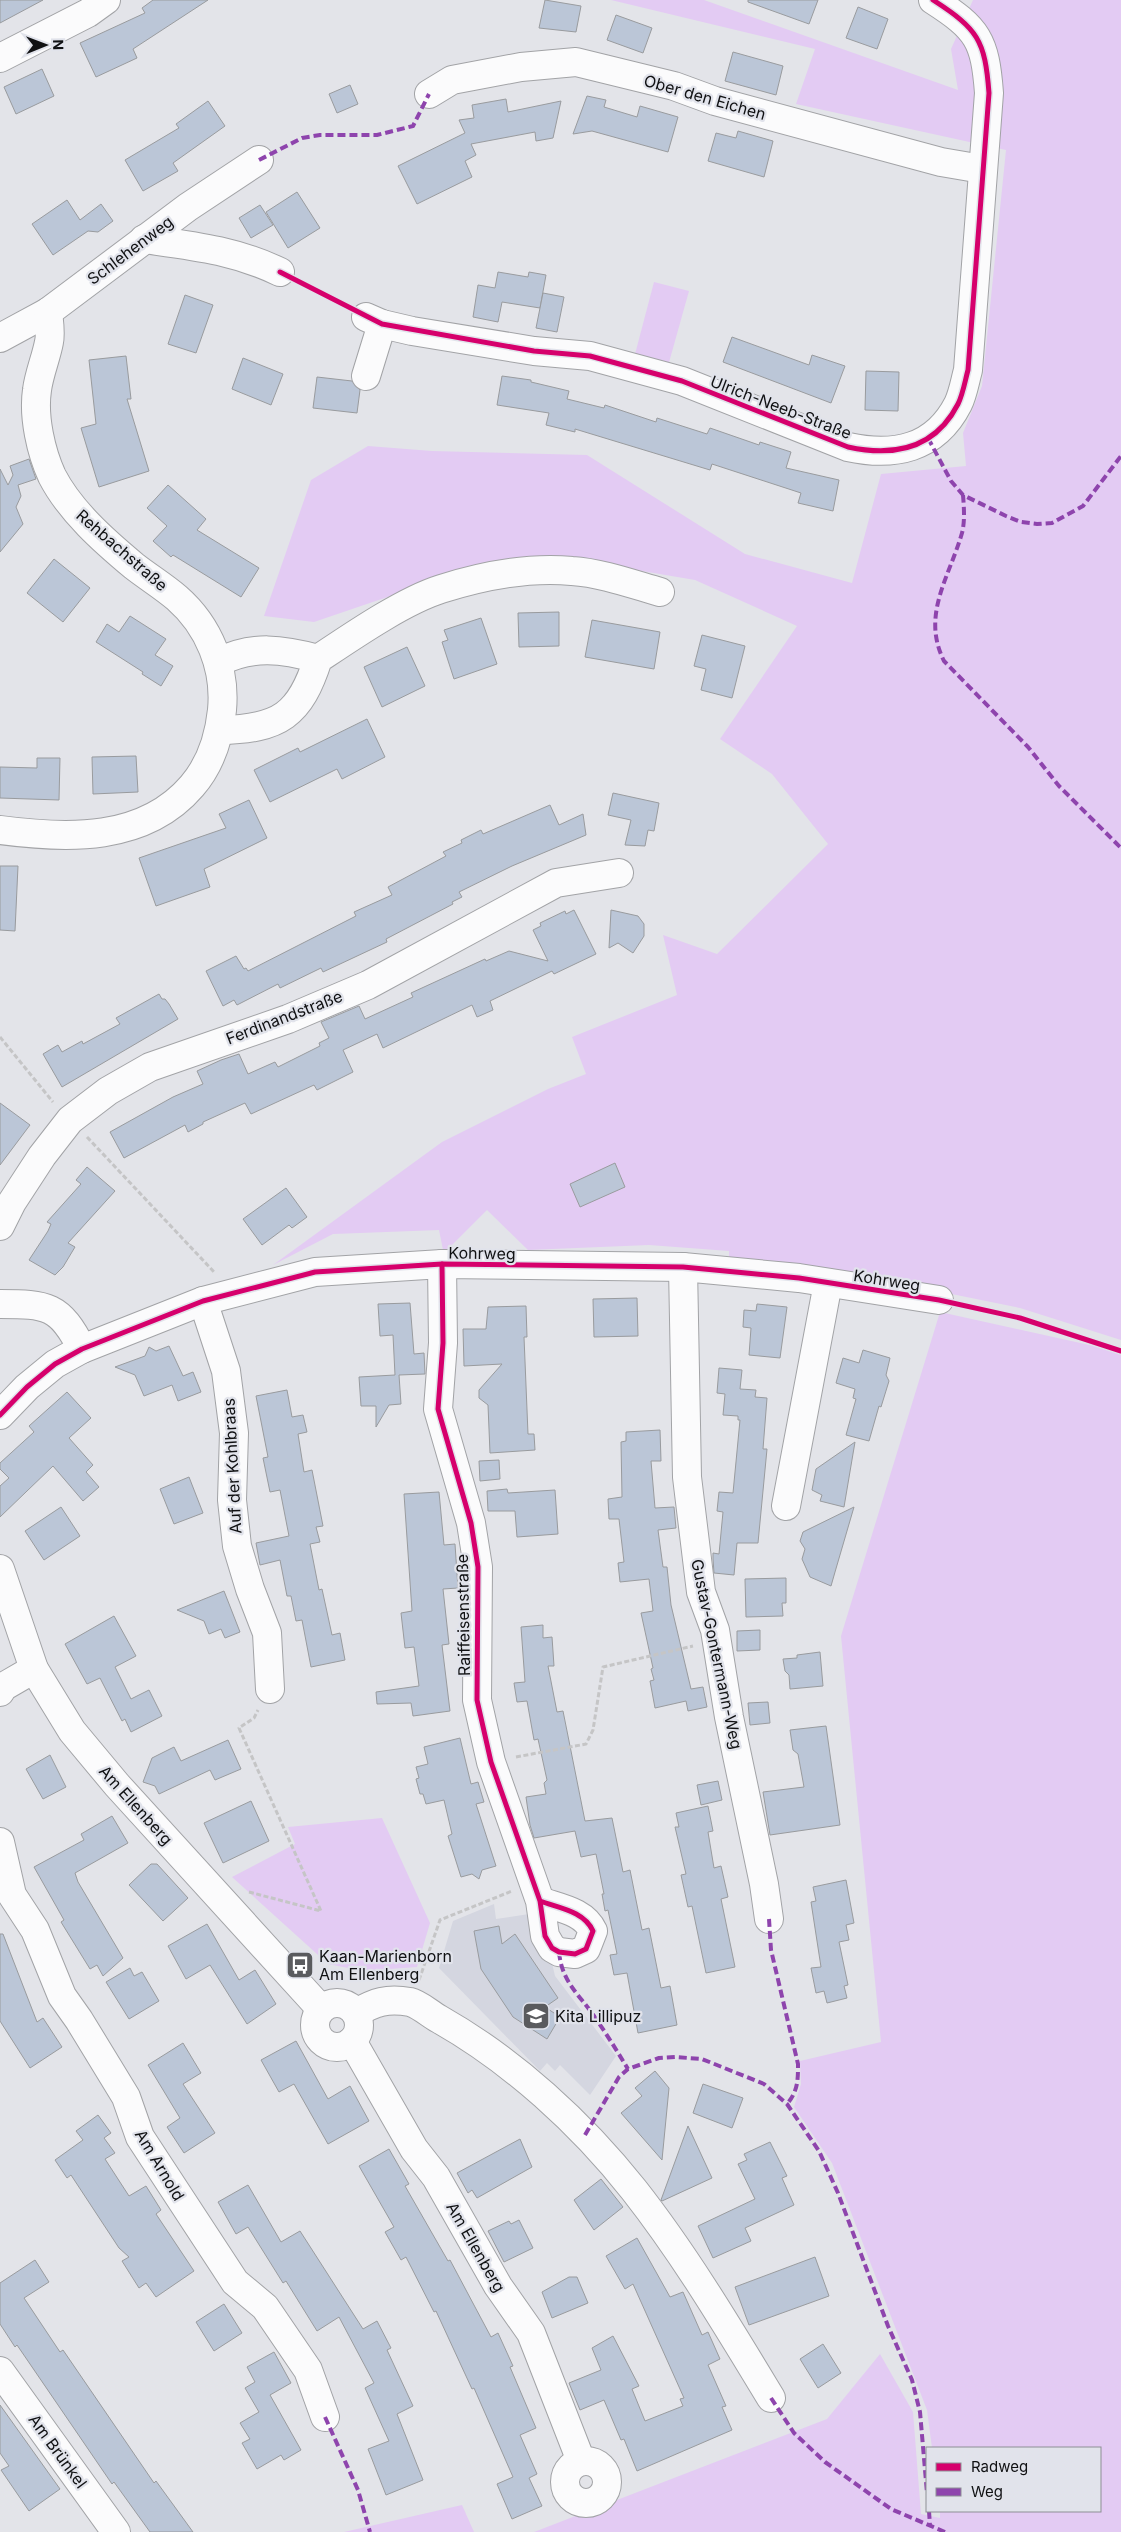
<svg xmlns="http://www.w3.org/2000/svg" width="1121" height="2532" font-family="Inter,sans-serif">
  <style>
    .built { fill: #d4d6e0 }
    .green { fill: #e3cbf3 }
    .building { fill: #bbc6d7; stroke: #999b9e }
    .lines { fill: none; stroke-linecap: round; stroke-linejoin: round }
    .minor-casing { stroke: #a2a3a6; stroke-width: 30 }
    .path { stroke: #c5c5c6; stroke-width: 3; stroke-dasharray: 5 2.5; stroke-linecap: butt }
    .minor { stroke: #fbfbfc; stroke-width: 28 }
    .quiet { stroke: #8e44ad; stroke-width: 4; stroke-dasharray: 8 4; stroke-linecap: butt }
    .cycleway-casing { stroke: #e1e3eb; stroke-width: 8 }
    .cycleway { stroke: #d6006c; stroke-width: 5 }
    .labels { text-anchor: middle; dominant-baseline: central; stroke-width: 4.5; stroke-linejoin: round; paint-order: stroke }
    .street-label { font-size: 16px; fill: #101113; stroke: #e1e3eb }
    .poi-label { font-size: 16px; fill: #101113; stroke: #e1e3eb; text-anchor: start }
  </style>
  <rect width="100%" height="100%" fill="#e3e4e9"/>
  <!-- built -->
  <polygon class="built" points="494,1904 496,1919 529,1914 552,1963 555,1976 616,2056 590,2095 560,2065 555,2071 547,2063 540,2071 439,1968 453,1921"/>
  <!-- green -->
  <g class="green">
    <polygon points="611,0 704,0 958,90 951,49 973,0 1121,0 1121,1340 1020,1308 927,1289 729,1259 729,1251 649,1245 528,1250 487,1210 447,1250 443,1250 439,1230 333,1234 273,1265 442,1142 548,1089 586,1074 572,1037 677,995 663,935 717,954 828,844 772,774 720,739 797,626 695,580 589,562 411,589 314,622 264,616 311,480 368,446 432,451 587,455 745,554 852,583 881,474 966,466 963,433 982,386 1006,150 796,104 815,49"/>
    <polygon points="654,282 689,291 668,366 634,358"/>
    <polygon points="940,1312 1121,1352 1121,2532 534,2532 827,2419 880,2354 913,2412 921,2514 940,2518 940,2511 1100,2511 1100,2448 932,2448 927,2410 832,2163 794,2107 801,2084 800,2061 881,2042 841,1636"/>
    <polygon points="382,1818 430,1923 417,1967 363,1971 328,1964 232,1877 295,1844 288,1827"/>
    <polygon points="462,2505 474,2532 344,2532"/>
  </g>
  <!-- building -->
  <g class="building">
    <polygon points="0,0 43,0 0,23"/>
    <polygon points="153,0 208,0 133,49 137,58 96,77 80,43 145,13 142,8"/>
    <polygon points="545,0 581,6 576,32 539,28"/>
    <polygon points="748,0 818,0 809,24 748,2"/>
    <polygon points="858,7 888,19 877,49 846,38"/>
    <polygon points="616,15 652,28 643,53 607,40"/>
    <polygon points="733,52 783,66 776,95 725,81"/>
    <polygon points="42,69 54,96 16,114 4,87"/>
    <polygon points="350,85 358,104 337,113 329,94"/>
    <polygon points="587,96 606,100 604,107 637,117 640,106 678,117 668,152 592,131 573,134"/>
    <polygon points="506,99 508,112 561,101 553,138 536,141 535,132 471,144 476,155 465,161 472,177 417,204 398,166 465,133 459,120 474,118 472,105"/>
    <polygon points="208,101 225,126 173,163 178,171 143,191 125,160 179,128 176,124"/>
    <polygon points="738,131 773,141 764,177 708,161 716,133 736,138"/>
    <polygon points="297,192 320,228 288,248 266,212"/>
    <polygon points="67,200 80,220 101,204 113,221 98,232 88,231 53,255 32,224"/>
    <polygon points="260,205 273,225 251,238 239,218"/>
    <polygon points="498,272 528,277 529,272 546,275 540,308 502,302 498,322 473,317 478,285 495,288"/>
    <polygon points="543,293 564,297 557,332 536,328"/>
    <polygon points="185,295 213,305 196,353 168,344"/>
    <polygon points="732,337 809,365 812,355 845,366 831,403 723,362"/>
    <polygon points="126,356 131,399 127,399 149,471 99,487 81,428 96,424 89,360"/>
    <polygon points="243,358 283,374 271,405 232,389"/>
    <polygon points="866,371 899,372 898,411 865,410"/>
    <polygon points="502,376 531,380 531,382 569,391 567,399 604,408 605,405 656,422 657,418 707,434 710,428 759,445 760,442 791,452 786,468 839,480 833,511 798,503 801,493 712,464 710,470 575,429 575,432 546,425 549,413 497,405"/>
    <polygon points="317,377 352,381 360,390 357,413 313,408"/>
    <polygon points="29,459 36,479 18,485 21,496 16,507 23,524 0,552 0,469 8,485 13,475 10,466"/>
    <polygon points="168,485 206,519 197,530 259,568 241,597 173,555 171,557 153,541 167,526 147,508"/>
    <polygon points="54,559 90,588 63,622 27,593"/>
    <polygon points="559,612 559,646 519,647 518,613"/>
    <polygon points="130,616 166,639 155,655 173,666 161,686 142,674 143,672 96,642 107,624 119,632"/>
    <polygon points="481,618 497,664 454,679 442,642 448,640 444,630"/>
    <polygon points="592,620 660,632 654,669 585,657"/>
    <polygon points="702,635 745,646 732,698 701,690 706,669 694,666"/>
    <polygon points="407,647 425,686 382,707 364,667"/>
    <polygon points="367,719 385,757 342,779 337,769 270,802 254,770 298,748 300,752"/>
    <polygon points="136,756 138,792 93,794 92,757"/>
    <polygon points="37,758 60,758 59,800 0,798 0,767 37,768"/>
    <polygon points="613,793 659,803 654,831 648,830 645,846 625,845 631,820 608,815"/>
    <polygon points="249,800 267,838 204,869 210,887 156,906 139,858 226,828 219,814"/>
    <polygon points="550,805 559,825 583,814 586,835 512,866 459,892 462,897 452,902 453,904 386,939 387,942 323,972 321,968 280,988 278,984 237,1005 234,1000 223,1006 206,971 236,956 244,969 246,968 248,971 356,916 354,912 392,895 388,887 446,856 443,852 462,843 461,840 481,830 483,834"/>
    <polygon points="0,866 18,866 15,931 0,930"/>
    <polygon points="574,910 596,954 554,974 552,971 490,1001 493,1010 477,1017 472,1005 383,1048 377,1034 343,1050 353,1072 317,1090 314,1085 251,1114 245,1103 203,1122 203,1124 188,1132 185,1125 124,1158 110,1132 173,1097 203,1084 197,1071 221,1060 239,1054 248,1074 275,1062 278,1067 320,1046 319,1043 329,1038 321,1022 359,1006 365,1019 413,997 411,993 485,959 486,961 509,951 548,961 533,930 541,926 540,923 565,911 566,914"/>
    <polygon points="611,910 638,916 644,924 644,936 633,953 618,943 609,948"/>
    <polygon points="159,994 162,999 165,999 169,1004 178,1019 62,1087 43,1054 58,1045 62,1052 82,1041 83,1044 120,1024 116,1018"/>
    <polygon points="0,1103 30,1125 0,1165"/>
    <polygon points="615,1163 625,1187 580,1207 570,1184"/>
    <polygon points="87,1167 115,1191 68,1243 75,1247 63,1267 55,1275 29,1260 48,1231 51,1224 47,1222 81,1184 76,1180"/>
    <polygon points="286,1188 307,1217 292,1228 289,1225 262,1245 243,1219"/>
    <polygon points="637,1298 638,1336 594,1337 593,1299"/>
    <polygon points="410,1303 414,1354 424,1353 425,1374 399,1375 401,1404 389,1405 376,1427 376,1406 361,1406 359,1377 395,1375 393,1335 380,1336 378,1304"/>
    <polygon points="757,1304 787,1307 780,1358 749,1355 751,1328 743,1327 744,1310 756,1311"/>
    <polygon points="526,1306 527,1337 524,1337 528,1434 534,1434 535,1450 490,1453 488,1405 479,1398 479,1390 502,1364 464,1366 463,1329 486,1329 488,1307"/>
    <polygon points="169,1346 183,1376 193,1372 201,1392 178,1401 172,1385 144,1396 135,1375 115,1367 145,1356 149,1347 156,1351"/>
    <polygon points="863,1350 890,1358 886,1375 889,1381 881,1407 879,1406 869,1441 846,1435 856,1399 853,1398 855,1389 836,1383 843,1358 859,1363"/>
    <polygon points="719,1368 742,1370 740,1389 756,1390 755,1397 767,1398 763,1449 767,1449 758,1543 737,1543 734,1575 714,1573 713,1559 713,1553 719,1554 723,1512 717,1511 719,1492 733,1493 740,1420 738,1420 738,1416 723,1415 725,1394 717,1393"/>
    <polygon points="287,1390 292,1417 303,1415 307,1432 298,1434 304,1472 312,1470 323,1526 316,1527 320,1542 310,1544 319,1590 322,1589 332,1635 340,1633 345,1660 311,1667 302,1620 296,1621 291,1596 287,1596 280,1560 260,1565 256,1543 289,1536 280,1490 270,1492 263,1458 268,1457 256,1396"/>
    <polygon points="67,1392 91,1418 69,1438 93,1465 86,1472 99,1487 83,1501 53,1466 0,1517 0,1486 9,1478 0,1469 0,1463 34,1432 29,1426"/>
    <polygon points="660,1430 661,1461 651,1461 655,1508 674,1507 676,1528 658,1530 663,1567 667,1567 671,1605 691,1689 703,1687 707,1707 688,1711 686,1701 655,1708 650,1681 654,1680 651,1669 653,1668 641,1613 653,1611 649,1579 620,1582 618,1563 624,1562 619,1519 609,1519 608,1499 622,1497 621,1442 626,1441 626,1432"/>
    <polygon points="855,1442 844,1507 820,1501 822,1495 812,1490 816,1469"/>
    <polygon points="499,1460 500,1479 480,1481 479,1461"/>
    <polygon points="189,1477 203,1513 174,1524 160,1489"/>
    <polygon points="507,1489 508,1493 555,1490 558,1534 517,1537 515,1511 488,1511 487,1491"/>
    <polygon points="439,1492 444,1545 455,1544 458,1588 443,1589 449,1644 442,1645 450,1711 413,1716 411,1703 377,1704 376,1692 419,1686 414,1647 405,1648 401,1613 412,1611 404,1494"/>
    <polygon points="61,1507 80,1536 44,1560 25,1531"/>
    <polygon points="854,1507 835,1572 831,1586 810,1577 802,1559 805,1549 800,1541 803,1532"/>
    <polygon points="786,1578 786,1603 782,1603 783,1616 746,1617 745,1579"/>
    <polygon points="224,1591 240,1632 225,1638 221,1629 209,1634 204,1621 177,1610"/>
    <polygon points="114,1616 136,1656 115,1667 131,1699 149,1690 162,1716 131,1732 125,1719 122,1721 100,1678 87,1684 65,1644"/>
    <polygon points="543,1625 543,1638 552,1637 554,1666 548,1666 557,1712 563,1711 585,1821 612,1818 623,1872 630,1870 642,1930 649,1928 661,1988 670,1986 677,2025 638,2033 627,1973 614,1975 610,1955 617,1954 608,1910 605,1911 602,1894 604,1894 596,1854 581,1857 575,1831 534,1838 530,1825 526,1797 546,1794 544,1783 547,1780 538,1739 534,1740 527,1701 517,1702 514,1683 525,1682 521,1627"/>
    <polygon points="760,1630 760,1650 737,1651 737,1631"/>
    <polygon points="820,1652 823,1686 790,1689 789,1675 785,1671 783,1659 797,1658 797,1655"/>
    <polygon points="768,1702 770,1723 750,1725 748,1703"/>
    <polygon points="826,1726 840,1825 770,1835 763,1792 804,1787 798,1754 793,1750 790,1730"/>
    <polygon points="460,1738 471,1784 478,1782 484,1802 476,1804 496,1866 482,1870 479,1879 472,1874 461,1877 448,1836 452,1834 444,1800 426,1804 423,1794 420,1794 416,1779 419,1778 416,1767 428,1764 424,1747"/>
    <polygon points="228,1740 241,1769 215,1780 210,1770 159,1794 155,1786 143,1782 152,1758 174,1747 181,1761"/>
    <polygon points="50,1755 66,1787 43,1799 26,1769"/>
    <polygon points="718,1781 722,1800 701,1805 697,1785"/>
    <polygon points="251,1801 269,1841 223,1863 204,1823"/>
    <polygon points="708,1806 713,1831 708,1832 714,1868 721,1866 728,1897 721,1899 735,1967 706,1973 692,1906 688,1907 681,1875 686,1874 675,1827 679,1827 676,1813"/>
    <polygon points="112,1816 128,1843 75,1873 78,1882 123,1958 103,1976 97,1965 90,1969 61,1922 64,1920 34,1867 84,1840 81,1834"/>
    <polygon points="151,1864 157,1864 188,1898 163,1921 129,1885"/>
    <polygon points="846,1880 854,1923 846,1925 849,1940 839,1942 848,1985 844,1986 847,1998 827,2003 824,1991 816,1993 811,1968 821,1967 811,1902 816,1901 813,1887"/>
    <polygon points="207,1924 239,1980 255,1970 276,2004 247,2024 210,1965 186,1979 168,1946"/>
    <polygon points="499,1926 502,1944 515,1934 558,1998 545,2007 560,2017 547,2039 513,2017 481,1969 474,1931"/>
    <polygon points="0,1934 3,1934 37,2022 43,2018 62,2047 30,2068 0,2021"/>
    <polygon points="130,1968 134,1976 142,1972 159,2001 129,2019 106,1982"/>
    <polygon points="296,2041 328,2099 350,2086 369,2121 328,2144 294,2084 279,2092 261,2060"/>
    <polygon points="183,2043 201,2073 183,2084 215,2133 184,2153 167,2127 180,2118 148,2065"/>
    <polygon points="655,2071 669,2088 662,2160 621,2113 642,2096 635,2088"/>
    <polygon points="703,2084 743,2098 732,2128 693,2113"/>
    <polygon points="98,2115 111,2133 104,2138 115,2153 105,2159 129,2196 146,2186 161,2210 156,2214 194,2271 156,2297 146,2283 139,2288 122,2261 129,2257 119,2248 71,2175 67,2178 55,2160 83,2140 76,2131"/>
    <polygon points="688,2126 712,2178 662,2201 661,2200"/>
    <polygon points="520,2139 532,2167 477,2198 472,2190 468,2193 457,2173"/>
    <polygon points="770,2142 787,2176 782,2178 794,2205 745,2228 751,2241 713,2258 698,2226 755,2199 738,2164 747,2160 744,2154"/>
    <polygon points="389,2149 409,2184 405,2186 448,2261 450,2260 491,2337 498,2333 513,2366 510,2367 536,2428 520,2435 537,2474 529,2478 542,2506 512,2519 497,2484 513,2477 474,2388 472,2389 436,2311 434,2312 406,2257 401,2260 385,2232 394,2227 359,2166"/>
    <polygon points="601,2179 623,2207 594,2230 574,2200"/>
    <polygon points="248,2185 281,2242 300,2231 363,2329 377,2321 391,2348 387,2350 413,2406 397,2414 423,2480 386,2495 368,2449 389,2441 365,2388 374,2383 339,2317 317,2331 286,2281 283,2283 248,2227 236,2234 218,2202"/>
    <polygon points="519,2220 533,2248 504,2262 488,2231 509,2221 511,2224"/>
    <polygon points="637,2238 670,2297 683,2292 702,2335 708,2332 720,2359 708,2365 726,2406 722,2407 732,2430 637,2471 624,2439 621,2440 604,2400 580,2410 569,2383 601,2370 592,2348 613,2336 639,2386 632,2389 645,2421 683,2406 680,2399 684,2398 633,2284 625,2289 606,2256"/>
    <polygon points="815,2257 829,2296 749,2325 735,2287"/>
    <polygon points="35,2260 49,2282 24,2298 60,2352 63,2350 154,2483 156,2481 193,2532 150,2532 114,2482 112,2484 17,2345 15,2347 0,2324 0,2283"/>
    <polygon points="569,2277 577,2277 588,2303 552,2318 542,2292"/>
    <polygon points="224,2304 242,2333 214,2351 196,2322"/>
    <polygon points="823,2344 841,2373 818,2388 800,2359"/>
    <polygon points="274,2352 291,2383 270,2395 301,2450 284,2460 281,2455 257,2469 242,2443 250,2439 240,2423 259,2412 245,2388 255,2382 247,2367"/>
    <polygon points="0,2405 60,2489 29,2511 1,2470 9,2466 0,2453"/>
  </g>
  <g class="lines">
    <!-- minor casing -->
    <g class="minor-casing">
      <g id="minor">
        <polyline points="0,58 88,13 106,0"/>
        <polyline points="429,94 452,80 521,67 576,62 674,86 715,101 941,162 982,169"/>
        <path d="M144 239C194 246 234 250 280 272"/>
        <path d="M366 317 382 324 412 331 534 351 590 356 682 381 848 447C894 457 935 449 958 404 963 394 965 381 968 370L989 93C985 40 978 29 933 0"/>
        <polyline points="0,338 48,312 188,207 259,160"/>
        <polyline points="366,376 382,324"/>
        <path d="M219 662C252 645 283 649 318 659"/>
        <path d="M220 730C280 729 300 715 318 659 351 637 403 601 441 589 482 576 529 567 572 571 602 573 632 584 660 592"/>
        <path d="M0 830C67 839 144 842 192 786 211 764 219 739 222 710 226 668 209 626 177 598 163 586 148 577 134 566 104 541 70 511 52 476 41 452 33 417 37 390 39 374 46 358 49 342 51 333 49 321 48 312"/>
        <polyline points="0,1226 12,1202 42,1156 70,1120 108,1091 150,1067 288,1019 368,985 556,883 619,873"/>
        <path d="M442 1264 443 1343 438 1409 471 1523 478 1567 477 1700 491 1762 540 1901 545 1936 552 1948 559 1952 575 1954 586 1949 593 1931C584 1911 559 1908 540 1901"/>
        <polyline points="683,1267 687,1477 701,1592 715,1630 729,1717 764,1884 769,1919"/>
        <polyline points="203,1301 226,1371 234,1433 232,1500 237,1546 250,1589 267,1633 270,1689"/>
        <path d="M0 1304C47 1304 60 1305 82 1349"/>
        <polyline points="0,1415 27,1387 55,1364 82,1349 203,1301 315,1272 442,1264 683,1267 799,1278 939,1300"/>
        <polyline points="786,1506 828,1283"/>
        <polyline points="0,1569 34,1669 72,1731 117,1785 321,2009"/>
        <polyline points="0,1692 3,1687 34,1669"/>
        <polyline points="0,1842 12,1895 35,1930 62,1996 79,2020 126,2097 140,2137 235,2282 265,2307 308,2370 325,2417"/>
        <circle cx="337" cy="2025" r="22"/>
        <path d="M356 2013C375 2002 387 1998 410 2002 419 2004 430 2014 439 2019 513 2061 581 2123 634 2190 685 2255 728 2327 771 2398"/>
        <polyline points="352,2041 414,2149 436,2177 498,2286 531,2333 581,2461"/>
        <polyline points="0,2371 116,2532"/>
        <circle cx="586" cy="2482" r="21"/>
      </g>
    </g>
    <!-- path -->
    <g class="path">
      <polyline points="0,1037 53,1102"/>
      <polyline points="87,1137 215,1273"/>
      <polyline points="516,1757 586,1744 593,1730 603,1667 693,1646"/>
      <polyline points="249,1892 321,1911 239,1728 254,1718 258,1710"/>
      <polyline points="419,1980 440,1920 512,1891"/>
    </g>
    <!-- minor -->
    <use href="#minor" class="minor"/>
    <!-- quiet -->
    <g class="quiet">
      <polyline points="259,160 302,138 320,135 377,135 413,126 429,94"/>
      <polyline points="928,438 951,481 963,495 1006,516 1021,522 1037,524 1052,523 1083,506 1121,456"/>
      <path d="M963 495C964 507 965 522 962 533 949 578 921 615 944 661L1028 747 1059 786 1121 848"/>
      <path d="M769 1919 771 1950 798 2064C798 2080 798 2091 787 2104"/>
      <path d="M559 1952C562 1982 578 1993 594 2016 606 2033 617 2051 628 2069"/>
      <polyline points="585,2135 619,2077 628,2069 659,2058 675,2057 702,2059 764,2084 787,2104 819,2151 838,2193 888,2326 912,2380 920,2412 927,2493"/>
      <polyline points="771,2398 794,2433 825,2462 891,2509 945,2532"/>
      <polyline points="325,2417 358,2490 370,2532"/>
      <polyline points="929,2511 930,2526"/>
    </g>
    <!-- cycleway casing -->
    <g class="cycleway-casing">
      <g id="cycleway">
        <path d="M280 272 382 324 534 351 590 356 682 381 848 447C894 457 935 449 958 404 963 394 965 381 968 370L989 93C985 40 978 29 933 0"/>
        <path d="M442 1264 443 1343 438 1409 471 1523 478 1567 477 1700 491 1762 540 1901 545 1936 552 1948 559 1952 575 1954 586 1949 593 1931C584 1911 559 1908 540 1901"/>
        <polyline points="0,1415 27,1387 55,1364 82,1349 203,1301 315,1272 442,1264 683,1267 799,1278 939,1300 1020,1318 1121,1351"/>
      </g>
    </g>
    <!-- cycleway -->
    <use href="#cycleway" class="cycleway"/>
  </g>
  <!-- icons -->
  <defs>
    <g id="bus-square" transform="scale(1.4375)"><rect x="-9" y="-9" width="18" height="18" rx="4" fill="#5a5b5e" stroke="#e1e3eb"/><path d="M-5-6H5V4H4V6H2V4H-2V6H-4V4H-5ZM-3.5-4V0h7V-4ZM-3.5 1.2v1.5H-2V1.2ZM2 1.2v1.5H3.5V1.2Z" fill="#fff"/></g>
    <g id="school-square" transform="scale(1.4375)"><rect x="-9" y="-9" width="18" height="18" rx="4" fill="#5a5b5e" stroke="#e1e3eb"/><path d="M0-5L7-2L0 1L-7-2ZM-4 1L0 2.5L4 1V4Q0 6-4 4Z" fill="#fff"/></g>
  </defs>
  <g fill-rule="evenodd">
    <use href="#bus-square" x="300" y="1965"/>
    <use href="#school-square" x="536" y="2016"/>
  </g>
  <g class="labels">
    <!-- street labels -->
    <g class="street-label">
      <text transform="translate(705 97) rotate(16)">Ober den Eichen</text>
      <text transform="translate(130 250) rotate(-37)">Schlehenweg</text>
      <text transform="translate(781 407) rotate(21)">Ulrich-Neeb-Straße</text>
      <text transform="translate(122 550) rotate(41)">Rehbachstraße</text>
      <text transform="translate(284 1017) rotate(-21)">Ferdinandstraße</text>
      <text transform="translate(482 1253) rotate(1)">Kohrweg</text>
      <text transform="translate(887 1280) rotate(9)">Kohrweg</text>
      <text transform="translate(232 1466) rotate(-93)">Auf der Kohlbraas</text>
      <text transform="translate(463 1615) rotate(-91)">Raiffeisenstraße</text>
      <text transform="translate(717 1654) rotate(78)">Gustav-Gontermann-Weg</text>
      <text transform="translate(136 1805) rotate(48)">Am Ellenberg</text>
      <text transform="translate(160 2165) rotate(59)">Am Arnold</text>
      <text transform="translate(476 2247) rotate(60)">Am Ellenberg</text>
      <text transform="translate(58 2451) rotate(54)">Am Brünkel</text>
    </g>
    <!-- poi labels -->
    <g class="poi-label">
      <text x="319" y="1956">Kaan-Marienborn<tspan x="319" dy="18">Am Ellenberg</tspan></text>
      <text x="555" y="2016">Kita Lillipuz</text>
    </g>
  </g>
  <!-- legend -->
  <rect x="926" y="2447" width="175" height="65" fill="#e1e3eb" stroke="#8d8f95"/>
  <rect x="936" y="2463" width="25" height="8" fill="#d6006c" stroke="#8d8f95"/>
  <text x="971" y="2472" font-size="15" fill="#101113">Radweg</text>
  <rect x="936" y="2488" width="25" height="8" fill="#8e44ad" stroke="#8d8f95"/>
  <text x="971" y="2497" font-size="15" fill="#101113">Weg</text>
  <!-- north arrow -->
  <g transform="translate(45 45) rotate(89)" stroke="#e1e3eb" stroke-width="4" paint-order="stroke">
  <path d="M0-4L9 19L0 12L-9 19Z" fill="#101113"/>
  <text y="-8" font-size="14" font-weight="bold" text-anchor="middle" fill="#101113">N</text>
  </g>
</svg>
